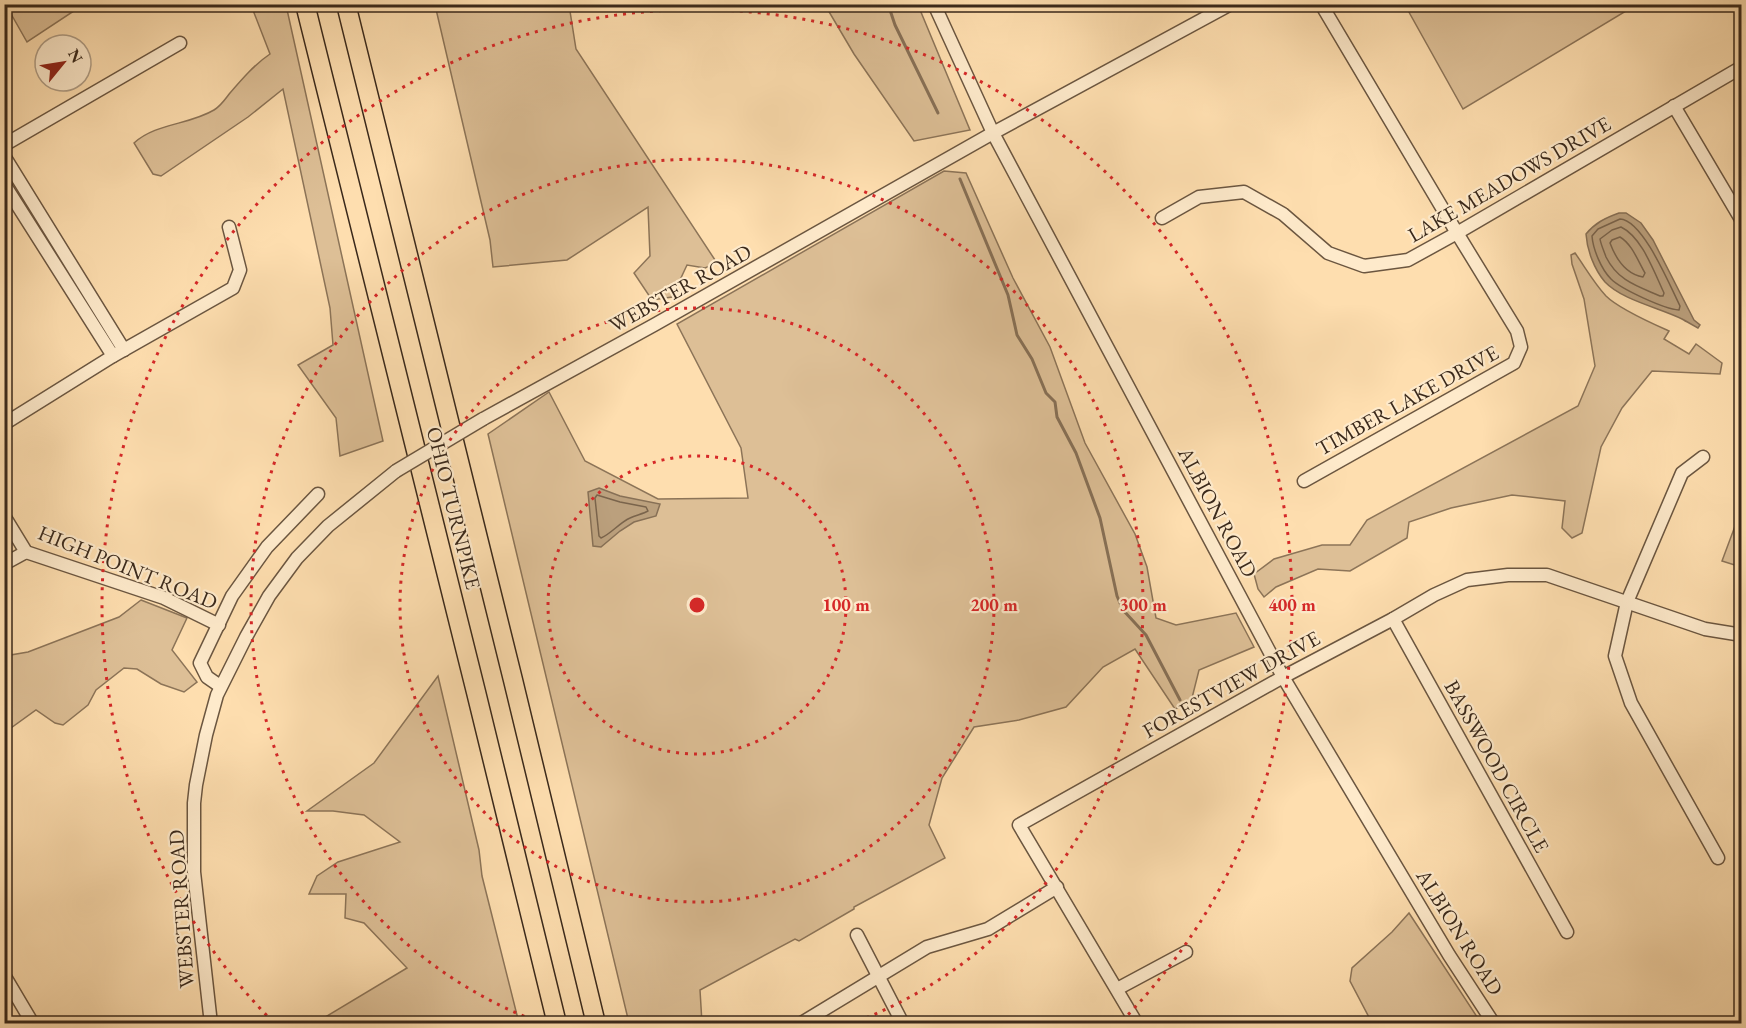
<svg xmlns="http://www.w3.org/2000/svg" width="1746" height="1028" font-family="'EB Garamond',serif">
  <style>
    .green { fill: #ddbf96; stroke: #8c7458; stroke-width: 1.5 }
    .water { fill: #bba07d; stroke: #877056; stroke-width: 1.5 }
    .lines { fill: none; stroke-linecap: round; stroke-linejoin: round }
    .shore { stroke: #7a644c; stroke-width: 1.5 }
    .stream { stroke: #877056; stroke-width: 3 }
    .minor-casing { stroke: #6b5640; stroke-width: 15 }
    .highway-casing { stroke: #3a291b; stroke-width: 21 }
    .minor { stroke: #feeacb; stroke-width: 12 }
    .highway { stroke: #fedeaf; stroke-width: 18 }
    .minor-bridge-casing { stroke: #6b5640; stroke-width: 15; stroke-linecap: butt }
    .minor-bridge { stroke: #feeacb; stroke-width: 12 }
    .ring { fill: none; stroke: #d62828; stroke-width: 3; stroke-dasharray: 3 6 }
    .labels { text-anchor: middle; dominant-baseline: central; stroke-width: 4.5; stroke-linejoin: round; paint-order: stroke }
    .street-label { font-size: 21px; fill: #3a291b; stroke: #feeacb }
    .centre { fill: #d62828; stroke: #feeacb; stroke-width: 3 }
    .ring-label { font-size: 18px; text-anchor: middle; font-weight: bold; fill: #d62828; stroke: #feeacb; stroke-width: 4.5; stroke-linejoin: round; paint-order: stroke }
  </style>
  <rect width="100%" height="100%" fill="#fedeaf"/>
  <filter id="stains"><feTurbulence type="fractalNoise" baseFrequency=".00333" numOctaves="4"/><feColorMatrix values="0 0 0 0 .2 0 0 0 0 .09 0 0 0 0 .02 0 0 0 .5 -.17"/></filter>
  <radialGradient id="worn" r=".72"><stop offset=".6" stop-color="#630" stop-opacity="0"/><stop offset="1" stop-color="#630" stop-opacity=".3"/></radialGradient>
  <!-- green -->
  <g class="green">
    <polygon points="6,5 83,5 27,42"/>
    <path d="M251 5H286L383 441 340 456 336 418 298 365 333 345 330 308 283 89 248 117 161 176 153 174 134 143C156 123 189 125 214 110 221 106 226 98 230 93 242 79 255 64 270 54Z"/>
    <polygon points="435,5 569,5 576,49 717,263 705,268 687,265 672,297 652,300 634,273 650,256 648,207 567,260 493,267 490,240"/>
    <polygon points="825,5 918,5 970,130 914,141 854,54"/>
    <polygon points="1405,5 1636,5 1463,109"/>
    <polygon points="944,171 966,173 1013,278 1050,347 1085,443 1135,534 1147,567 1156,618 1176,625 1236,613 1254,647 1199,670 1191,702 1175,709 1135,649 1103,667 1066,707 1019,720 974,727 942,778 929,825 945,858 854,907 854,909 799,941 795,939 700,990 702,1023 629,1023 488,434 549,392 585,461 658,499 748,498 741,448 677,324"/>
    <path d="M1575 253C1585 267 1594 283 1606 296 1619 309 1651 323 1669 331L1664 339 1689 354 1696 344 1722 363 1720 374 1652 371 1622 408 1601 447 1582 533 1572 538 1562 528 1565 501 1512 495 1451 508 1409 522 1407 538 1350 571 1318 569 1276 587 1264 597 1258 589 1254 574 1274 559 1322 545H1350L1367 520 1578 406 1595 366 1584 299 1572 264 1571 255Z"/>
    <polygon points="1741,510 1741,567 1722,561"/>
    <polygon points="141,600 187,618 172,650 197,682 184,692 161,684 137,669 124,668 96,690 88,705 63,725 55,723 36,710 11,728 5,739 5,656 28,652 119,617"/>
    <polygon points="438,676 479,850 482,876 519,1023 323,1023 322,1019 407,968 364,923 345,918 346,894 309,894 317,876 338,862 400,842 364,815 333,811 307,811 374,763"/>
    <polygon points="1409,913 1481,1023 1372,1023 1350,981 1352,968 1392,932"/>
  </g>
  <!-- water -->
  <g class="water">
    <path d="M1619 213H1626L1641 223 1653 240 1694 320 1700 325 1698 328C1693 325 1687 322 1682 319 1660 308 1622 300 1605 282 1594 269 1587 250 1586 234 1595 223 1605 218 1619 213Z"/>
    <polygon points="599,488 620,496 660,504 656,516 634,522 620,531 601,547 593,546 588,492"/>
  </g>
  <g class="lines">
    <!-- shore -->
    <g class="shore">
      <path d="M1620 219C1643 220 1670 286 1680 306L1679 310C1664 309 1621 289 1611 279 1601 269 1593 249 1592 236L1598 229Z"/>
      <path d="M1621 227C1642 237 1654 272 1664 293L1663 296H1660C1637 286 1618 281 1606 257 1604 251 1601 245 1600 239L1612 230Z"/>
      <path d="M1620 237C1632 244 1638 261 1645 273L1643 277C1625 274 1616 259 1610 243L1612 240Z"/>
      <path d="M597 495 620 502 646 507 648 511C643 514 636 515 630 518 619 523 611 534 601 538L599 536 595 498Z"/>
    </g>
    <!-- stream -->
    <g class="stream">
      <polyline points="888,4 895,25 938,113"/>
      <polyline points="960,179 1008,295 1017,335 1032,359 1046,393 1055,402 1057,417 1076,453 1100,518 1117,596 1123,610 1146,635 1180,700"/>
    </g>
    <!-- minor casing -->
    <g class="minor-casing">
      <g id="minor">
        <polyline points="934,4 993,133 1283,677 1449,955 1494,1024"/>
        <polyline points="1674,106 1742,221"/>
        <polyline points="4,145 180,43"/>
        <polyline points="4,156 124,350"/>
        <polyline points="4,184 113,356"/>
        <polyline points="1162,218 1199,197 1244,192 1283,214 1328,253 1364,266 1408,260 1457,233 1742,67"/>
        <polyline points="483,419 654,325 993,133 1231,4"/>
        <polyline points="4,424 113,356 233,288 240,270 229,227"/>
        <polyline points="1703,457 1682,473 1627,602 1615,656 1631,703 1718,858"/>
        <polyline points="1304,481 1514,363 1521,347 1517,331 1457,233 1321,4"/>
        <polyline points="4,516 26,552 164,598 219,625"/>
        <polyline points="4,564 26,552"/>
        <polyline points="1393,619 1567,932"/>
        <polyline points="220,686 207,677 200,663 232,596 267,547 318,494"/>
        <polyline points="857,935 903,1024"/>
        <polyline points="4,975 33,1024"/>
        <polyline points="1117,989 1186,952"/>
        <polyline points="211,1024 194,872 194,803 196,785 206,735 217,695 246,637 269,596 297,558 328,526 396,471"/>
        <polyline points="800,1024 927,947 988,929 1057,887"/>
        <polyline points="1137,1024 1019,825 1283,677 1393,619 1434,595 1467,580 1508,575 1547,575 1705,629 1742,635"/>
      </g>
    </g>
    <!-- highway casing -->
    <g class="highway-casing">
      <g id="highway">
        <polyline points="305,4 476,692 557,1024"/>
        <polyline points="346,4 513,680 596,1024"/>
      </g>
    </g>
    <!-- minor -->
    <use href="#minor" class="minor"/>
    <!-- highway -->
    <use href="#highway" class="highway"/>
    <!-- minor-bridge casing -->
    <g class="minor-bridge-casing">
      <polyline id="minor-bridge" points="396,471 483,419"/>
    </g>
    <!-- minor-bridge -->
    <use href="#minor-bridge" class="minor-bridge"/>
  </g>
  <!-- distance rings -->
  <g class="ring">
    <circle cx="697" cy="605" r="149"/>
    <circle cx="697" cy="605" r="297"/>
    <path d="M541 1023A446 446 0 1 1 853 1023"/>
    <path d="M273 1022A595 595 0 1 1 1121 1022"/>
  </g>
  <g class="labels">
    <!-- street labels -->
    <g class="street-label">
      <text transform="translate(1509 179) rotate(-30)">LAKE MEADOWS DRIVE</text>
      <text transform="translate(680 288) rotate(-29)">WEBSTER ROAD</text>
      <text transform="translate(1407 400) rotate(-29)">TIMBER LAKE DRIVE</text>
      <text transform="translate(454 508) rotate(76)">OHIO TURNPIKE</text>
      <text transform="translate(1218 512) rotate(62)">ALBION ROAD</text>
      <text transform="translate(128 567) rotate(22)">HIGH POINT ROAD</text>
      <text transform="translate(1231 684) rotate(-29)">FORESTVIEW DRIVE</text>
      <text transform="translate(1497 766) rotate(61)">BASSWOOD CIRCLE</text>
      <text transform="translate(181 909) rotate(-94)">WEBSTER ROAD</text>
      <text transform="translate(1460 932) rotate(58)">ALBION ROAD</text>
    </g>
  </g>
  <circle cx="697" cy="605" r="9" class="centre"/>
  <g class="ring-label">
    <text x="846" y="611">100 m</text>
    <text x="994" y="611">200 m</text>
    <text x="1143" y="611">300 m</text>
    <text x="1292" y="611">400 m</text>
  </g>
  <!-- margin -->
  <rect width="1746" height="1028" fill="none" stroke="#fedeaf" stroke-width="24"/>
  <rect x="6" y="6" width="1734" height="1016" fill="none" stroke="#3a291b" stroke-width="3"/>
  <rect x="12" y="12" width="1722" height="1004" fill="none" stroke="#3a291b" stroke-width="1.5"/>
  <!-- north arrow -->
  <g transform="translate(63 63) rotate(60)"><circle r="28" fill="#feeacb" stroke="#b09d85" stroke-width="1.5"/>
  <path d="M0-4.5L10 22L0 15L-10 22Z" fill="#8f2418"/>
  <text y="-9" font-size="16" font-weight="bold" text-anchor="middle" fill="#3a291b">N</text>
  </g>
  <rect width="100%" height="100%" filter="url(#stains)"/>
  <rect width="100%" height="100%" fill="url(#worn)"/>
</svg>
